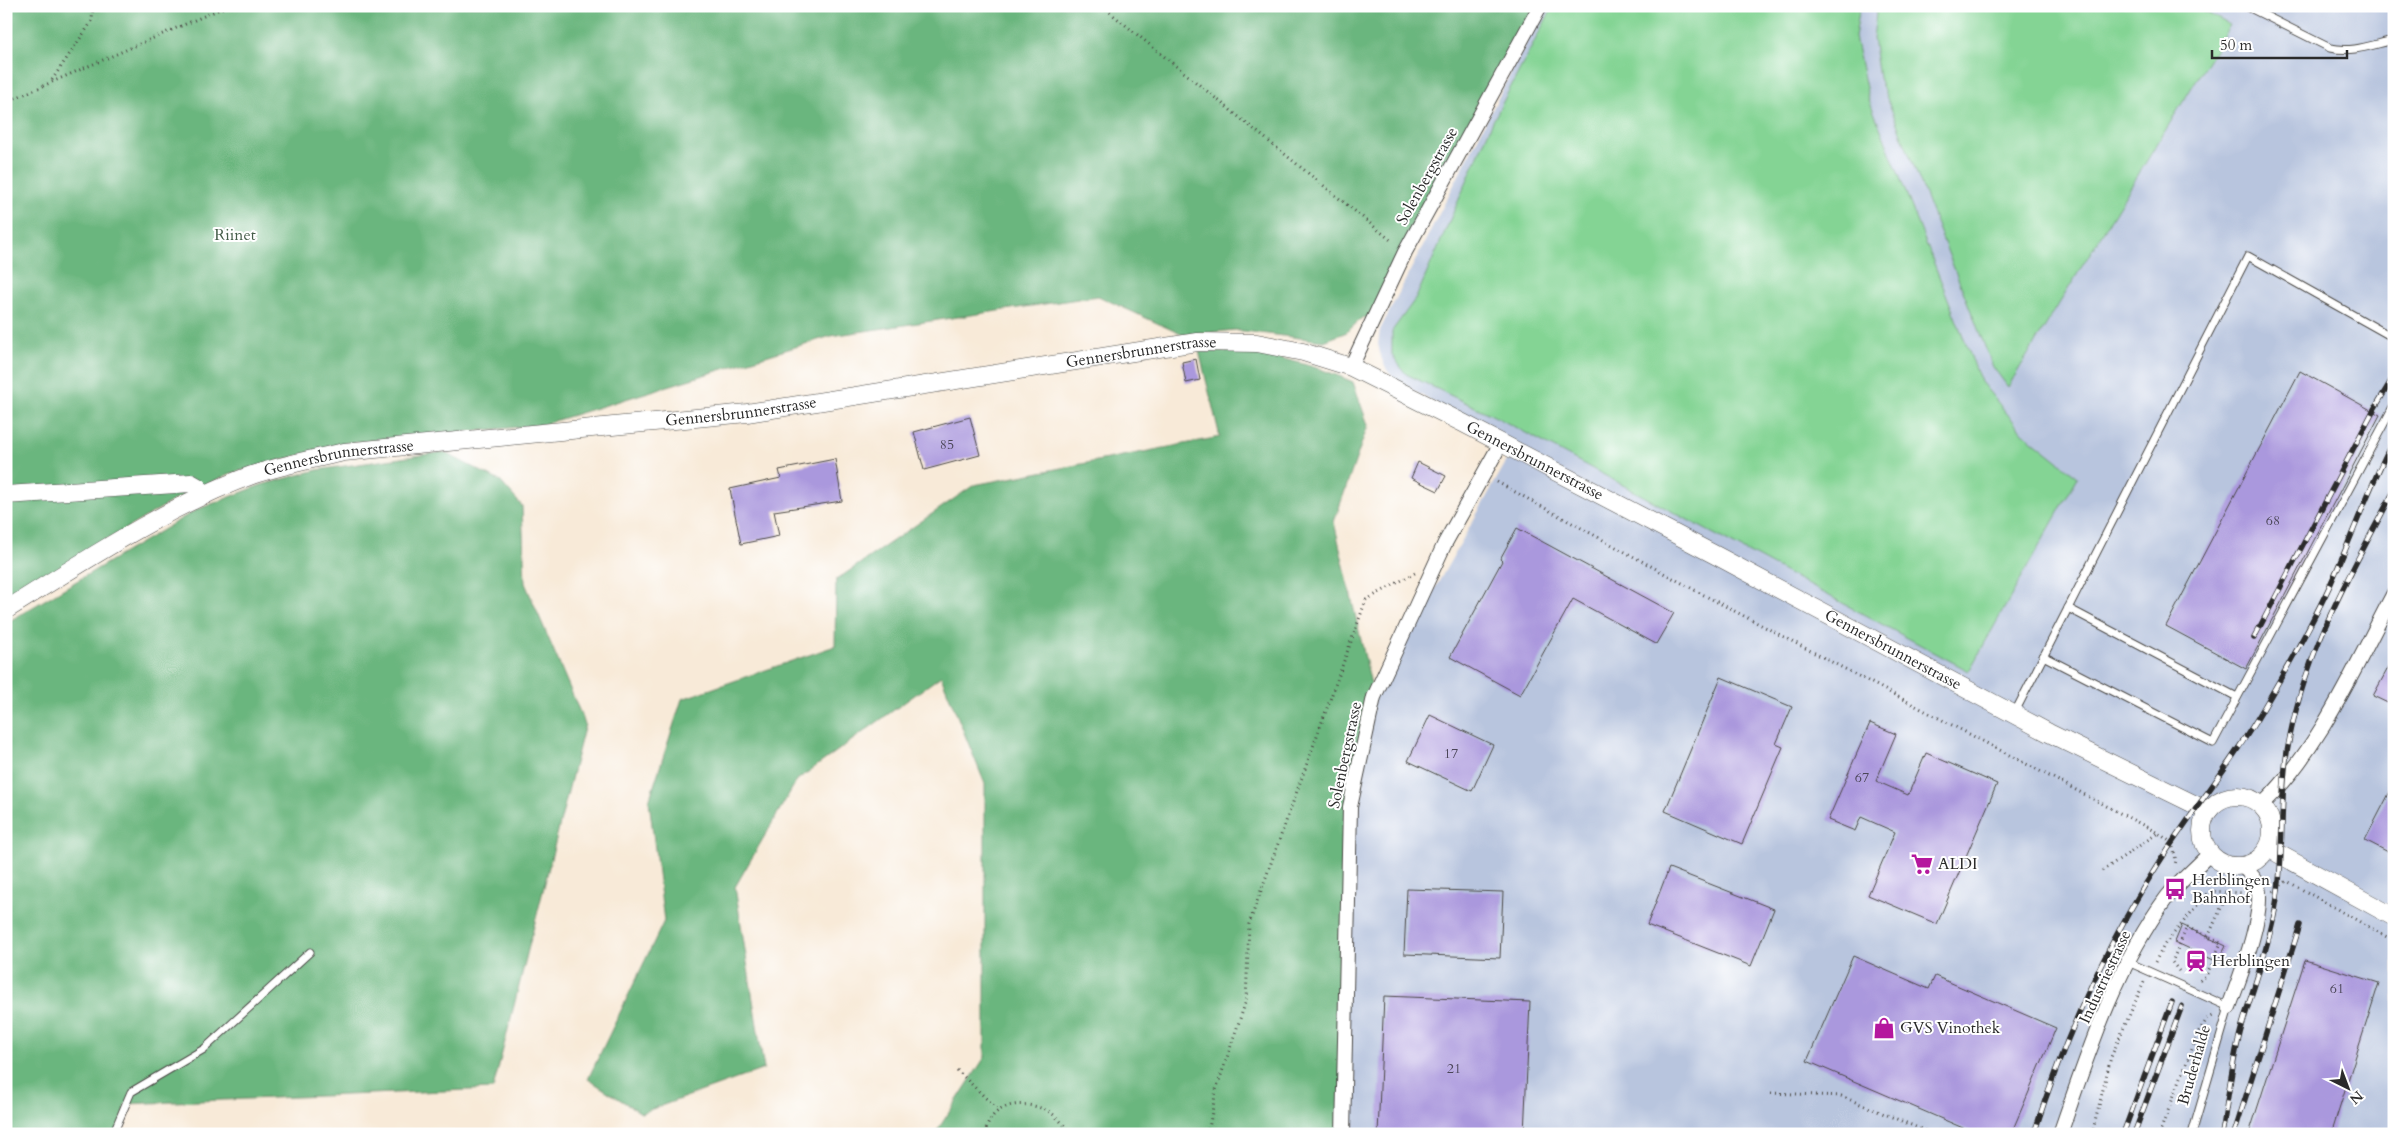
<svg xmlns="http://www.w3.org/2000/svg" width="2400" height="1140" font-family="Cardo,serif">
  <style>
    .industrial { fill: #b8c5de }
    .green { fill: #84d494; stroke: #588060 }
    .forest { fill: #6bb67e; stroke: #4b7054 }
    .building { fill: #aa98dd }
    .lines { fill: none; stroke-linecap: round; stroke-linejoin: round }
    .service-casing { stroke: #4a4845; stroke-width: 9 }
    .minor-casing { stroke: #4a4845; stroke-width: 16 }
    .tertiary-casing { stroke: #4a4845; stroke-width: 19 }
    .path { stroke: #4a4845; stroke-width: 3; stroke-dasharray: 1 4; stroke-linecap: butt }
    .service { stroke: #fff; stroke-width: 7 }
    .minor { stroke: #fff; stroke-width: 14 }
    .tertiary { stroke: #fff; stroke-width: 18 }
    .rail-casing { stroke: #2b2b2b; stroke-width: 5.5 }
    .rail { stroke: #fff; stroke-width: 4; stroke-dasharray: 11; stroke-linecap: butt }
    .labels { text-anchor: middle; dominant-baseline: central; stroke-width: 4; stroke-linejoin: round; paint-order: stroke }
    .number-label { font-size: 14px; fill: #4b4658 }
    .street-label { font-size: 16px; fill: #2b2b2b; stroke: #fff }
    .park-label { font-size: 16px; fill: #465e4a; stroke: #fff }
    .poi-label { font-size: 16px; fill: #2b2b2b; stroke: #fff; text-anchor: start }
  </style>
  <rect width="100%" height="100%" fill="#fff"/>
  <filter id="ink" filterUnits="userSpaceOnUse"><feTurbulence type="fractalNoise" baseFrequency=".02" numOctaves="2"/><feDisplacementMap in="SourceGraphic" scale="10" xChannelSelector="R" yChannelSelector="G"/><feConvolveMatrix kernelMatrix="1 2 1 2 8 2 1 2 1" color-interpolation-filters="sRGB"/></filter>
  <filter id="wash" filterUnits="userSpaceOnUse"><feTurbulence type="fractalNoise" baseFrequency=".0096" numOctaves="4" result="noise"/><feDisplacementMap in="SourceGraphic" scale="20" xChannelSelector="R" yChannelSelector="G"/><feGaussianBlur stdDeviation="1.12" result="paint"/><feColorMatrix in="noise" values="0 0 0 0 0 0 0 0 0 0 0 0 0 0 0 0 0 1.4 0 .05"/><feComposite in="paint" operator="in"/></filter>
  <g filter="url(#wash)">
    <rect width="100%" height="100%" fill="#f8ead8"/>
    <!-- industrial -->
    <polygon class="industrial" points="1545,6 2394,6 2394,1134 1343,1134 1350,807 1374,697 1514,448 1396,381 1387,370 1381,357 1378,344 1380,330"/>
    <!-- green -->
    <g class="green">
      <polygon points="1553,6 1860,6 1855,37 1868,97 1981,382 2023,433 2078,477 1969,671 1498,418 1406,374 1392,355 1392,331 1416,298 1493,121"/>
      <polygon points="1877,6 2194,6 2230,25 2008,387 1993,367 1879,78 1873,38"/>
    </g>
    <!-- forest -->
    <g class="forest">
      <polygon points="6,6 1540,6 1373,319 1363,317 1347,332 1324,341 1235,330 1183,335 1098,296 831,336 541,425 346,443 229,474 176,499 6,600"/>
      <path d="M1199 351C1256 351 1301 359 1353 382L1368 425 1334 522 1374 697 1350 807 1343 1134H935L985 1057V784L941 676 797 780 735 887 764 1069 641 1113 588 1079 664 921 649 801 682 699 835 646 836 580 974 485 1220 437Z"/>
      <polygon points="443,452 500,481 522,506 525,583 585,724 493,1089 125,1104 121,1134 6,1134 6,623 196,510 261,485 317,470"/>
    </g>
    <g id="blocks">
      <!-- building -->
      <g class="building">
        <polygon points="1196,359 1200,380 1186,383 1182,362"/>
        <polygon points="2300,371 2380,415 2246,669 2166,626"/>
        <polygon points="970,417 980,455 924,470 914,432"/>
        <polygon points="835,459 842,501 774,511 779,536 741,544 730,489 781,478 779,470"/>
        <polygon points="1418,462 1446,476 1438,491 1411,478"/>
        <polygon points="1517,528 1674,613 1656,644 1573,599 1520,695 1450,657 1502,561 1500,559"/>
        <polygon points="2394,657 2394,706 2373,696"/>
        <polygon points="1721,677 1792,707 1776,744 1783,747 1742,844 1665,811"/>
        <polygon points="1430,715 1493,745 1472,791 1408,761"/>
        <polygon points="1870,723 1896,734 1876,781 1908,795 1926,753 1997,784 1937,924 1868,895 1895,832 1861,817 1855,831 1828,820"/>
        <polygon points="2394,784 2394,855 2365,840"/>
        <polygon points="1669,868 1774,909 1751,966 1647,925"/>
        <polygon points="1407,889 1503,892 1500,958 1404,954"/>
        <polygon points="2182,925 2226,946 2218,962 2175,942"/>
        <polygon points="1853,956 1929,989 1935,976 2056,1028 2011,1134 1977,1134 1807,1061"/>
        <polygon points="2305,960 2379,983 2331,1134 2249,1134"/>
        <polygon points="1384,996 1530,1002 1524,1134 1378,1134"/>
      </g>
    </g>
  </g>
  <g filter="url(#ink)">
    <use href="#blocks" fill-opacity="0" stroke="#4a4845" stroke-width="1"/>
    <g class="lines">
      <!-- service casing -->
      <g class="service-casing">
        <g id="service">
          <path d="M2246 6 2330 48C2353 53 2371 45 2394 40"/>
          <polyline points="2068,608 2237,697"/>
          <polyline points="2043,656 2213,743 2394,405"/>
          <polyline points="2014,714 2248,256 2394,338"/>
          <polyline points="2128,962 2229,1007 2192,1134"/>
          <polyline points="113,1134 131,1092 204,1049 310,952"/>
        </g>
      </g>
      <!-- minor casing -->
      <g class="minor-casing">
        <g id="minor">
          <polyline points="1351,367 1405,252 1540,6"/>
          <path d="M2262 805C2322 746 2355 666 2394 593"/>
          <path d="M2229 1007C2239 979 2267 910 2257 883 2255 877 2247 871 2242 866"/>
          <polyline points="1343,1134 1350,807 1374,697 1445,543 1501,443"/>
          <path d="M2060 1134C2088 1053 2116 966 2167 897 2180 881 2196 868 2210 853"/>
        </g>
      </g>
      <!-- tertiary casing -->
      <g class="tertiary-casing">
        <g id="tertiary">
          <polyline points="6,495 191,483 198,487 205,495"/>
          <path id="s1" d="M6 610C83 562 167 506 252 475 282 465 313 459 344 452L747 413 1197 342 1257 343 1303 352 1351 367 1463 423 1721 558 2049 733 2208 811"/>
          <circle cx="2237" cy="831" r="35"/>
          <polyline points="2268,848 2394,917"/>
        </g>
      </g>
      <!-- path -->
      <g class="path">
        <polyline points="1102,6 1393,242"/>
        <polyline points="52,80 92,21 93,6"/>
        <polyline points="6,102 227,6"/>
        <polyline points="1497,482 1702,594 2158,833 2172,843 2176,860 2175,865"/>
        <polyline points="2102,871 2158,833"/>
        <polyline points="2273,891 2287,881 2394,941"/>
        <polyline points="2208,937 2228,892"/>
        <polyline points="2155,962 2165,944 2209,891 2243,893"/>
        <polyline points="2179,971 2172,962 2187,927 2221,943 2206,976 2199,981"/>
        <polyline points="957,1070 998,1110"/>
        <polyline points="1771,1093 1841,1096 1933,1134"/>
        <path d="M985 1134C991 1103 1019 1099 1046 1110 1054 1113 1065 1126 1071 1134"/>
        <polyline points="1208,1134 1216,1090 1246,1001 1249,924 1366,600 1415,573"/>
        <polyline points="2092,1134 2111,1057 2144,982"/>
        <polyline points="2159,1134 2199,1031 2207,1019 2213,1016"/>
      </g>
      <!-- service -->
      <use href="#service" class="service"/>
      <!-- minor -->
      <use href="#minor" class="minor"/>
      <!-- tertiary -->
      <use href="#tertiary" class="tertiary"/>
      <!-- rail casing -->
      <g class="rail-casing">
        <g id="rail">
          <polyline points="2254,638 2373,411 2394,376"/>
          <path d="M2034 1134C2063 1041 2103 951 2155 869 2189 814 2231 765 2263 709 2287 668 2311 626 2331 583 2353 535 2369 486 2394 439"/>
          <polyline points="2123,1134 2172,1002"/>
          <polyline points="2134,1134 2182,1006"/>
          <path d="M2222 1134C2228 1098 2232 1061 2242 1026 2253 987 2268 950 2275 910 2285 857 2279 804 2287 752 2303 655 2348 577 2394 491"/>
          <polyline points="2234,1134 2300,925"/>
        </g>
      </g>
      <!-- rail -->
      <use href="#rail" class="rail"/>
    </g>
  </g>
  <!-- icons -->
  <defs>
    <g id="supermarket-bare" transform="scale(1.725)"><path d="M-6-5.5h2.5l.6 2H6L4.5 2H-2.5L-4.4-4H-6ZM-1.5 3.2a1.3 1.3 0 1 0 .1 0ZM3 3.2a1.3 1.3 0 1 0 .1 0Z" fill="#b5179e" stroke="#fff" stroke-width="2.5" paint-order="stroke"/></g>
    <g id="bus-bare" transform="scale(1.725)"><path d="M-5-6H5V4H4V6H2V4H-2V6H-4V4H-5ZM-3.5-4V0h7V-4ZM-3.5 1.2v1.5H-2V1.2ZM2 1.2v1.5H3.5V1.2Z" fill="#b5179e" stroke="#fff" stroke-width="2.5" paint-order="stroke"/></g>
    <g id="station-bare" transform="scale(1.725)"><path d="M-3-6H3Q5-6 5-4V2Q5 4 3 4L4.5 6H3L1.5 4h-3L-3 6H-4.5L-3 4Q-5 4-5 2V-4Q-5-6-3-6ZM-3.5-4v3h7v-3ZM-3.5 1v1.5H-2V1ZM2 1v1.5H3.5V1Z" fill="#b5179e" stroke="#fff" stroke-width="2.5" paint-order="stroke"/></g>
    <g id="shop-bare" transform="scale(1.725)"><path d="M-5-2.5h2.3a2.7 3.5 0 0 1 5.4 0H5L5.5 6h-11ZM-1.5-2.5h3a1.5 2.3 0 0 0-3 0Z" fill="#b5179e" stroke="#fff" stroke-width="2.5" paint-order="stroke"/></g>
  </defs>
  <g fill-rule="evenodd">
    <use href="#supermarket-bare" x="1922" y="864"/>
    <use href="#bus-bare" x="2175" y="889"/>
    <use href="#station-bare" x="2196" y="961"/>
    <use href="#shop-bare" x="1884" y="1028"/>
  </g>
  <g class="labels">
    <!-- number labels -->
    <g class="number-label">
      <text x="947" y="444">85</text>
      <text x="2273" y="520">68</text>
      <text x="1451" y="753">17</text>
      <text x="1862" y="777">67</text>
      <text x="2337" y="988">61</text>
      <text x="1454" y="1068">21</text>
    </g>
    <!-- street labels -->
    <g class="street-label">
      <text transform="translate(1427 176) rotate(-61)">Solenbergstrasse</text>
      <text stroke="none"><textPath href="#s1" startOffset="1180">Gennersbrunnerstrasse</textPath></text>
      <text stroke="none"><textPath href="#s1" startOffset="775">Gennersbrunnerstrasse</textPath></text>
      <text stroke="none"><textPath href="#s1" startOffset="370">Gennersbrunnerstrasse</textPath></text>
      <text stroke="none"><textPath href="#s1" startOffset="1600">Gennersbrunnerstrasse</textPath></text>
      <text stroke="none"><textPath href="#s1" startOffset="2005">Gennersbrunnerstrasse</textPath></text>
      <text transform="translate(1345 755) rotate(-78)">Solenbergstrasse</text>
      <text transform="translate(2105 977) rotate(-65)">Industriestrasse</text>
      <text transform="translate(2194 1065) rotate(-74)">Bruderhalde</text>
    </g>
    <!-- park labels -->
    <g class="park-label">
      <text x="235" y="235">Riinet</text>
    </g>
    <!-- poi labels -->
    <g class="poi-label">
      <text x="1938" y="864">ALDI</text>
      <text x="2192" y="880">Herblingen<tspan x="2192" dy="18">Bahnhof</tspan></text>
      <text x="2212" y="961">Herblingen</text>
      <text x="1900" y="1028">GVS Vinothek</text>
    </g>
  </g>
  <!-- margin -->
  <rect width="2400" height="1140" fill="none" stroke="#fff" stroke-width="25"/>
  <!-- north arrow -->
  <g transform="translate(2348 1088) rotate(138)" stroke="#ffffff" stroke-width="4" paint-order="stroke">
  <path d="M0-4L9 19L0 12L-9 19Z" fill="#2b2b2b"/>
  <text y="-8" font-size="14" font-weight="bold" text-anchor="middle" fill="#2b2b2b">N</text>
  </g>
  <!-- scale -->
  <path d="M2212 50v8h135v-8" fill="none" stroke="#2b2b2b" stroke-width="2.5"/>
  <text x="2220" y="50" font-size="15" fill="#2b2b2b" stroke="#ffffff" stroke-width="4" paint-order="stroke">50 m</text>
</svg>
